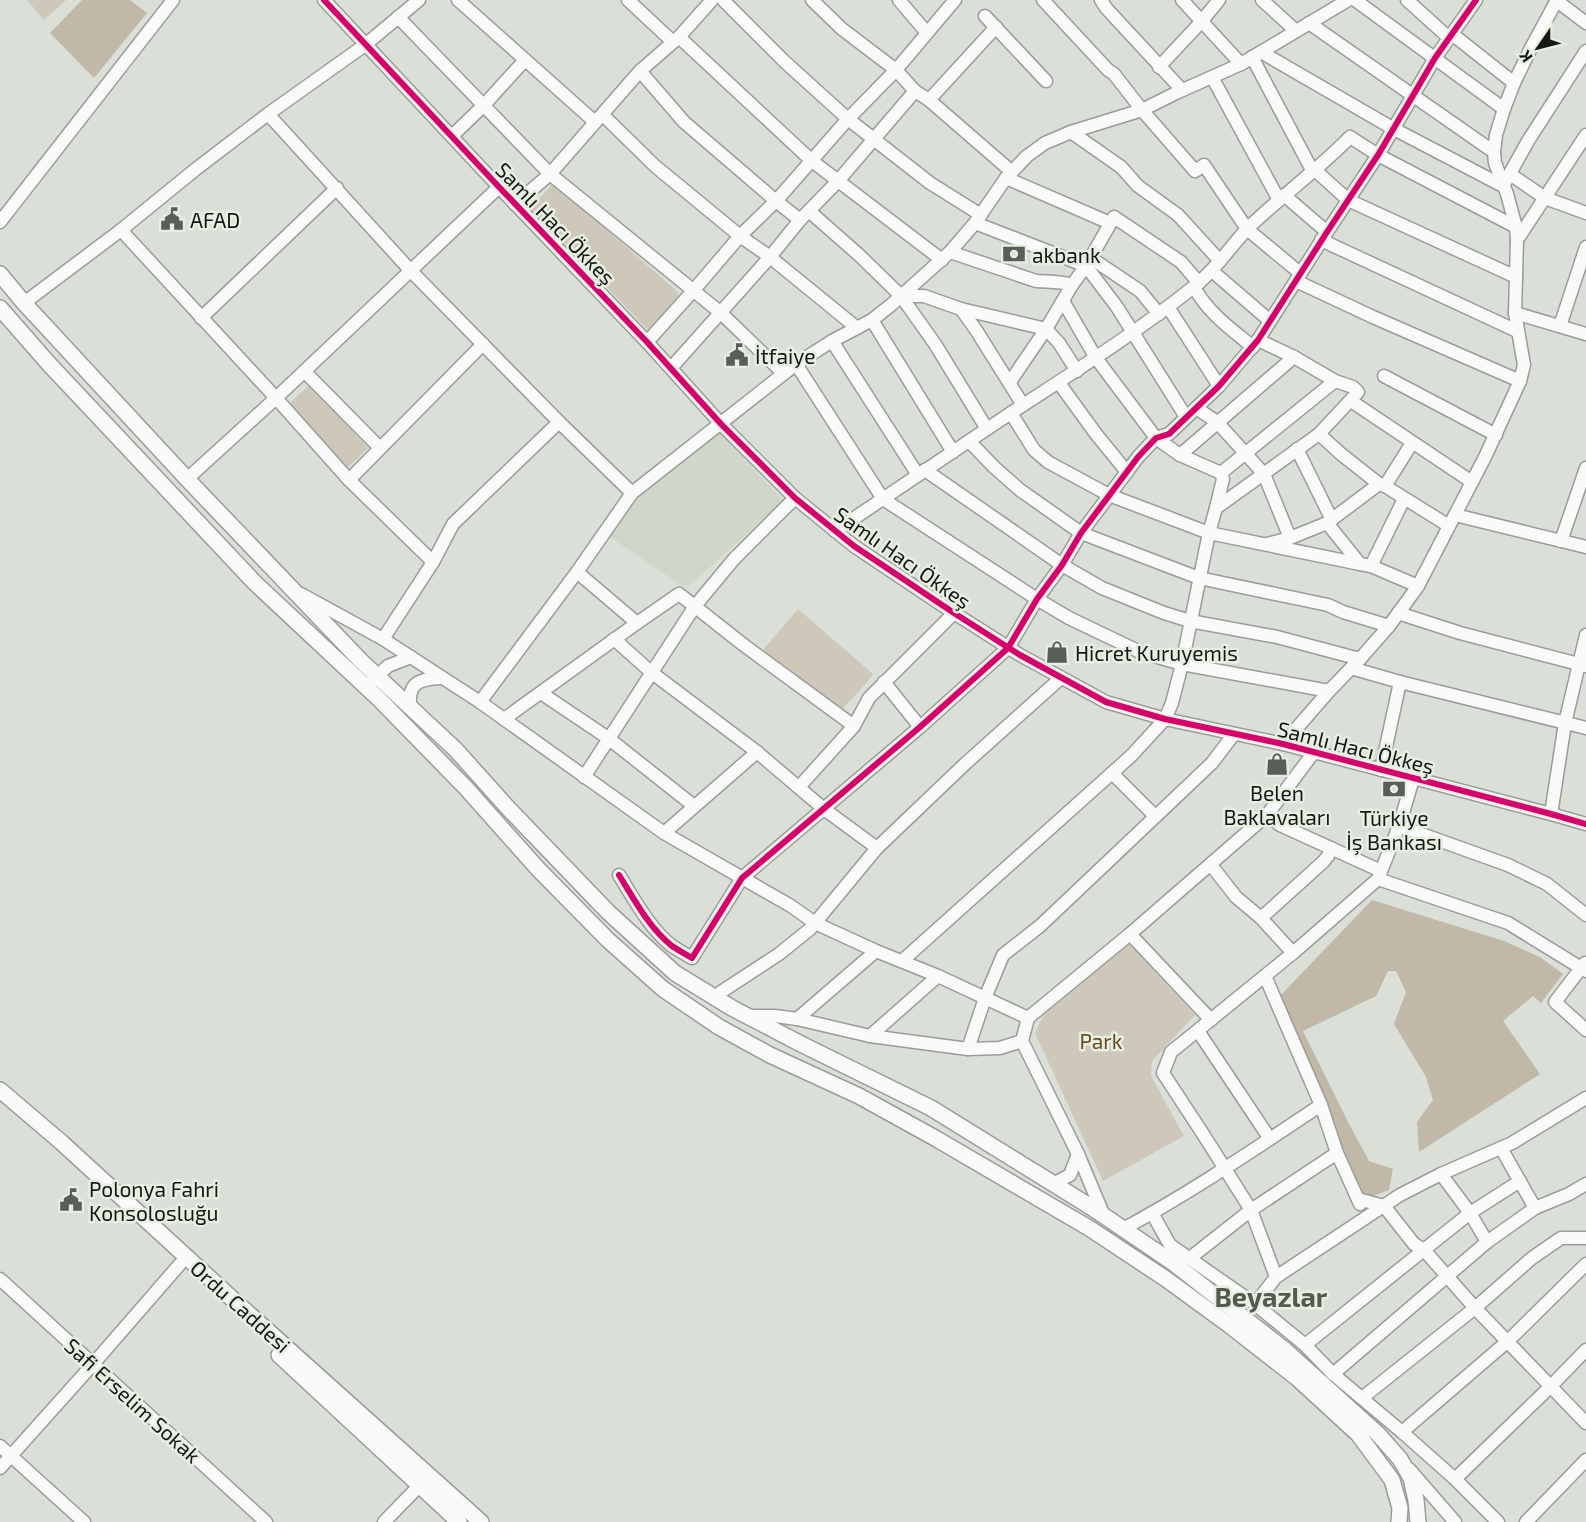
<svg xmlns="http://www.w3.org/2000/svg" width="1586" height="1522" font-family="'Exo 2',sans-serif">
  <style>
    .built { fill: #ced7c9 }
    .green { fill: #cec8bb }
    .forest { fill: #c1b8a7 }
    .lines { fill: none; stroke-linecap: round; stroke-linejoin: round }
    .minor-casing { stroke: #999c98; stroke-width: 15 }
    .major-casing { stroke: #999c98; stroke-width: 18 }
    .minor { stroke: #f9faf9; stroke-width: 12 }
    .major { stroke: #f9faf9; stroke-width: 15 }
    .cycleway-casing { stroke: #e6efe2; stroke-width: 10 }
    .cycleway { stroke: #d6006c; stroke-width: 6 }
    .labels { text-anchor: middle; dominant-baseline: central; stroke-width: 5; stroke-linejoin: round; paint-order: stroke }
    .poi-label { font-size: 21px; fill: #151814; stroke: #e6efe2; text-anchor: start }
    .street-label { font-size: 21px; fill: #151814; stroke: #e6efe2 }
    .park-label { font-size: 21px; fill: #6a4b1f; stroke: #e6efe2 }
    .district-label { font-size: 27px; font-weight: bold; fill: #535a4f; stroke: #e6efe2 }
  </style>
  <rect width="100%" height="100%" fill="#dadfd8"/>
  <!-- built -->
  <polygon class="built" points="720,432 783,501 689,586 681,585 607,535 635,500"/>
  <!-- green -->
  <g class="green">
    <polygon points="27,0 66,0 44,20"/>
    <polygon points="553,183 679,293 676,299 648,330 531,209"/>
    <polygon points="309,385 368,448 345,470 286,407"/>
    <polygon points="798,609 873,674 863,687 841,710 763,650"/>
    <polygon points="1129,944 1195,1015 1152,1061 1151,1076 1184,1136 1103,1181 1035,1033 1043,1016"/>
  </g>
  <!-- forest -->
  <g class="forest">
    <polygon points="82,0 130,0 147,13 94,78 50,33"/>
    <polygon points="1372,900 1504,941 1540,957 1563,974 1541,1003 1533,996 1503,1021 1540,1074 1419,1152 1417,1122 1433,1100 1426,1077 1394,1024 1406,992 1396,971 1388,971 1376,996 1303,1031 1348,1122 1369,1161 1393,1169 1389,1190 1365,1199 1278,998"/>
  </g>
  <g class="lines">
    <!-- minor casing -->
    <g class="minor-casing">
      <g id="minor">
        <polyline points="324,0 499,187 647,342 721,424 795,498 854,546 954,613 1020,655 1106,702 1165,719 1283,744 1551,814 1586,824"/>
        <polyline points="458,0 595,122"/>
        <polyline points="628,0 673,42"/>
        <polyline points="723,0 785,62 848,119 930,183 981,215"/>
        <polyline points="812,0 842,29 896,70 915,91 929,100 1012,172"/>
        <polyline points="899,0 927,33"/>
        <polyline points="1043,0 1108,70 1114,74 1142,110 1195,171 1204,165 1247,229 1300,273"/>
        <polyline points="1101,0 1106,8 1182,90"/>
        <polyline points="1182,0 1241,64"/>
        <polyline points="1262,0 1296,31"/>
        <polyline points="1355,0 1504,109"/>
        <polyline points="1407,0 1449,38"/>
        <polyline points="1557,1 1586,23"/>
        <polyline points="985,16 1046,81"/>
        <polyline points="398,17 550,174 721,313 783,373"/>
        <polyline points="1309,23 1494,152"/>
        <polyline points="1452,34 1514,83"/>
        <polyline points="679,37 812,161 942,260"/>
        <polyline points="1261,52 1394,129 1503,186 1528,141 1586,51"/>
        <polyline points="1252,57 1313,172"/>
        <polyline points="1159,67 1201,22 1219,0"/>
        <polyline points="640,71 684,122 776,201 800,220"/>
        <polyline points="1212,77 1279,200"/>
        <polyline points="929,100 996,27"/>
        <polyline points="268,114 410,270 559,422 632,493"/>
        <polyline points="603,115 655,166 740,236 770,257 857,328"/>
        <polyline points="1071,132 1121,167 1138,186 1178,215 1220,261"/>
        <polyline points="452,136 484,105 525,60"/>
        <polyline points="1315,170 1348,200 1516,277"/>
        <polyline points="1510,174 1545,198 1586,213"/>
        <polyline points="1006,178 1110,223"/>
        <polyline points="1284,195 1327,232"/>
        <polyline points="515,204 550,174 640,71 679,37 712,0"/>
        <polyline points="809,211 859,255 901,296 935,344 987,429"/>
        <polyline points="0,222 173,0"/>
        <polyline points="975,223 1086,266 1117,307 1186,417"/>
        <polyline points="121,230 276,398 349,480 433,562"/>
        <polyline points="1321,240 1517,331"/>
        <polyline points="1517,240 1586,135"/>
        <path d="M950 252 1036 281C1049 282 1060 281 1072 285"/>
        <polyline points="1091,258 1140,291 1159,314"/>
        <polyline points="1212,271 1270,321"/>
        <polyline points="1296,281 1373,317 1520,381"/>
        <path d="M1194 287C1208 313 1231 329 1253 347"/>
        <polyline points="901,296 924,296 961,309 1046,329 1059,343 1077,371"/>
        <polyline points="1063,301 1096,358 1156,438 1180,455 1221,473 1335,381"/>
        <polyline points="24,303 121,230 196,169 268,114 365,45 419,0"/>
        <polyline points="1168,307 1219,386"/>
        <polyline points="961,309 976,330 1023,405"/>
        <polyline points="1515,313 1586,334"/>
        <polyline points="201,318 337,188"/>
        <polyline points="872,320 953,452"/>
        <polyline points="1560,326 1586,247"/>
        <polyline points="832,341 918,475"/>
        <polyline points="647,342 693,291 740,236 776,201 848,119 896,70 955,0"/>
        <polyline points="796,364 883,499 1037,599 1069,618 1140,652 1182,664 1329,691"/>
        <polyline points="671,368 770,257 800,220 838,181 915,91"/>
        <polyline points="305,372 380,448"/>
        <polyline points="1384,376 1496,435"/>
        <polyline points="1010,382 1046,329 1072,285 1086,266 1114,217 1181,262 1199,283"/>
        <polyline points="1059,383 1096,434 1127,472"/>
        <polyline points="1351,401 1472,482"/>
        <polyline points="1196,408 1217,422 1264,474 1290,538"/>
        <polyline points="1011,413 1034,450 1048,462 1109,495 1209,533 1216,508 1319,434 1358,392 1353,387 1335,381 1294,357 1258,340"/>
        <polyline points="1319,434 1341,454 1379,484"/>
        <polyline points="969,441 994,467 1020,490 1081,533 1199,578 1328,605 1343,612 1389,626"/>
        <polyline points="1297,449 1332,520"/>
        <polyline points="1180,455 1294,357"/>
        <polyline points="925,470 1062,565 1102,588 1164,613 1190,621 1277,637 1360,659"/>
        <polyline points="187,479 276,398 499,187"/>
        <polyline points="349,480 483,344"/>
        <polyline points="1385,486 1449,526"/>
        <polyline points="1216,508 1223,479 1221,473"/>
        <polyline points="1455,515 1586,547"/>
        <polyline points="1327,523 1360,564"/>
        <path d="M835 531C896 490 958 448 1020 407 1080 368 1140 330 1196 285 1216 269 1230 247 1248 228 1281 196 1318 170 1350 137L1378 155 1516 227"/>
        <polyline points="1561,541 1586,468"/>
        <polyline points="1267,544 1290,538 1327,523 1379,484 1385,486 1412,443"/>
        <polyline points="1371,566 1404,499"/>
        <polyline points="577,572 637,623"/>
        <polyline points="301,594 383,639 480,702 664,833 791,906 815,923 876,951 938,976 1028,1018"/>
        <polyline points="1398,613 1460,633 1586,666"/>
        <polyline points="383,639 433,562 453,524 559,422"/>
        <polyline points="614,639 651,672 757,752 824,809 877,848 966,763 1061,678"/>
        <polyline points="1351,668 1400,682 1586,728"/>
        <polyline points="372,681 388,666 411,657"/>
        <polyline points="884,682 920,727"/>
        <polyline points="541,693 608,738 694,806"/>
        <polyline points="480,702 577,572 632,493 796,364 832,341 872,320 891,305 950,252 975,223 1006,178 1027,156 1045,143 1071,132 1142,110 1176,93 1241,64 1348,0"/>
        <path d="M410 706C408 682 420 679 441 678"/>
        <polyline points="504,719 637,623 679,594 745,646 854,726"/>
        <polyline points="1283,744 1329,691 1360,659 1389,626 1418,586 1485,457 1520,381 1524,365 1515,313 1517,240 1516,227 1507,194 1495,163 1494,152 1496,135 1504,109 1514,83 1532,46 1557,0"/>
        <polyline points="1381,770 1400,682"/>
        <polyline points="1112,773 1155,816"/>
        <polyline points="584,777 695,606 734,559 795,498"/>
        <polyline points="799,787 854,726 869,698 954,613"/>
        <polyline points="1551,814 1565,723 1586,635"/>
        <polyline points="1267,815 1280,825 1381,871"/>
        <polyline points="1399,826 1508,865 1547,884 1586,915"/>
        <polyline points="664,833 757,752"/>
        <polyline points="1211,865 1236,897 1261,918 1293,953"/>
        <path d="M619 875C634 899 649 928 672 946 678 950 685 954 692 958L742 878 920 727 1008 648 1037 599 1062 565 1081 533 1138 457 1156 438 1169 434 1219 386 1258 340 1327 232 1378 155 1435 58 1476 0"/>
        <polyline points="1378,879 1508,923 1586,971"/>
        <polyline points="1261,918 1323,862 1328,856 1331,848"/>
        <polyline points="1130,934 1211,1020"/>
        <polyline points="902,961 1112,773 1132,755 1165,719 1172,703 1182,664 1209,533 1360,564 1371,566 1418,586"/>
        <polyline points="1585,963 1555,1002 1586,1030"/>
        <polyline points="1265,976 1321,1105 1337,1153 1360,1204"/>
        <polyline points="716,998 721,992 779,954 810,929 877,848"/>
        <polyline points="748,1016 775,1016 797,1019 870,1036 968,1049 1000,1048 1022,1041"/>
        <polyline points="797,1019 876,951"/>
        <polyline points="1198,1031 1270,1139"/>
        <polyline points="870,1036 938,976"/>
        <polyline points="968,1049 985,998 1003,955 1040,926 1212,763 1234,734"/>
        <polyline points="1501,1148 1535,1208"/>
        <polyline points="1441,1174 1470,1213 1487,1242"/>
        <polyline points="1053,1184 1070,1175 1078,1154"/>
        <polyline points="1358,1199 1384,1206 1414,1244 1424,1250 1475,1308 1586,1423"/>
        <polyline points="1152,1213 1170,1245 1255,1304 1305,1345 1333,1374 1402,1432 1455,1479 1498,1522"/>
        <polyline points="1104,1216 1078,1154 1022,1041 1028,1018 1130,934 1267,815 1314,752"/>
        <path d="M1123 1229C1192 1192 1256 1148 1321 1105"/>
        <polyline points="1190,1258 1251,1210 1337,1153"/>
        <polyline points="1276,1277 1251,1210 1203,1134 1163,1073 1171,1052 1293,953 1378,879 1399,826 1413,779"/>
        <polyline points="0,1279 266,1522"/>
        <polyline points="1255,1304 1276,1277 1400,1195 1441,1174 1512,1143 1586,1098"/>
        <polyline points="1305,1345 1470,1213 1520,1181"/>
        <polyline points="1333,1374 1487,1242 1535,1208 1569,1194 1586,1184"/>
        <polyline points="1362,1398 1475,1308 1532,1258 1561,1238 1586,1238"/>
        <polyline points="1402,1432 1508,1341 1586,1264"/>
        <polyline points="0,1446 84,1522"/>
        <polyline points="0,1468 94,1363 180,1264"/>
        <polyline points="1409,1469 1455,1522"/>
        <polyline points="1455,1479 1550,1387 1586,1350"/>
        <polyline points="384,1522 420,1485"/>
        <polyline points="1526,1522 1586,1460"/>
      </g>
    </g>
    <!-- major casing -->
    <g class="major-casing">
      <g id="major">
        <polyline points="0,274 24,303 187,479 361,661 456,750 508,808 608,912 675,973 732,1008 801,1044 931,1108 1091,1207 1172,1262 1285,1350 1378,1434 1400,1459 1411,1478 1416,1500 1418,1522"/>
        <polyline points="0,308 49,364 255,583 379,699 466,788 539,870 608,940 663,989 719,1027 770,1055 859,1096 935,1138 1089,1228 1166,1279 1229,1325 1297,1378 1358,1434 1392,1480 1400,1508 1399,1522"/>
        <polyline points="0,1090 61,1142 239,1305 481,1522"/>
        <polyline points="279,1355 459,1522"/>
      </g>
    </g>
    <!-- minor -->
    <use href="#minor" class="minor"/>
    <!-- major -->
    <use href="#major" class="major"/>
    <!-- cycleway casing -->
    <g class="cycleway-casing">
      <g id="cycleway">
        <polyline points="324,0 499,187 647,342 721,424 795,498 854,546 954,613 1020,655 1106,702 1165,719 1283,744 1551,814 1586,824"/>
        <path d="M619 875C634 899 649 928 672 946 678 950 685 954 692 958L742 878 920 727 1008 648 1037 599 1062 565 1081 533 1138 457 1156 438 1169 434 1219 386 1258 340 1327 232 1378 155 1435 58 1476 0"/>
      </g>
    </g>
    <!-- cycleway -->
    <use href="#cycleway" class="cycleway"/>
  </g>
  <!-- icons -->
  <defs>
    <g id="civic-bare" transform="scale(1.8)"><path d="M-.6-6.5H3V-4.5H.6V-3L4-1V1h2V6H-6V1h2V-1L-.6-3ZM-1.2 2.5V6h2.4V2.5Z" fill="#5a5e59" stroke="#e6efe2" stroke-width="2.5" paint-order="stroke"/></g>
    <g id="bank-bare" transform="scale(1.8)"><path d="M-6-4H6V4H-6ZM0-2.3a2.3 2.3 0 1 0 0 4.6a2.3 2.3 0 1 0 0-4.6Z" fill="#5a5e59" stroke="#e6efe2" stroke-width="2.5" paint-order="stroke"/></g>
    <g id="shop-bare" transform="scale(1.8)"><path d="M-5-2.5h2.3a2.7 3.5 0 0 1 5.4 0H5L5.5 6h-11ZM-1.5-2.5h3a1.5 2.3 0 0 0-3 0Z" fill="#5a5e59" stroke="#e6efe2" stroke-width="2.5" paint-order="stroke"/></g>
  </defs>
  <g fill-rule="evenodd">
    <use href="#civic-bare" x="172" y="219"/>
    <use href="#bank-bare" x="1014" y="254"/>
    <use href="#civic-bare" x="737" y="355"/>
    <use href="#shop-bare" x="1057" y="652"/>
    <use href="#shop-bare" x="1277" y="764"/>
    <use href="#bank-bare" x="1394" y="789"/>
    <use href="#civic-bare" x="71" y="1200"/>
  </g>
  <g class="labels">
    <!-- poi labels -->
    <g class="poi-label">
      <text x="190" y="219">AFAD</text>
      <text x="1032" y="254">akbank</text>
      <text x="755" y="355">İtfaiye</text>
      <text x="1075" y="652">Hicret Kuruyemis</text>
      <text x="1277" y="792" text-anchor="middle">Belen<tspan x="1277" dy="24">Baklavaları</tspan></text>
      <text x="1394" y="817" text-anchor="middle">Türkiye<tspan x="1394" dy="24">İş Bankası</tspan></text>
      <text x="89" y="1188">Polonya Fahri<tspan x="89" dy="24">Konsolosluğu</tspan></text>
    </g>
    <!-- street labels -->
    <g class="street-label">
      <text transform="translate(556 223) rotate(46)">Samlı Hacı Ökkeş</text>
      <text transform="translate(903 557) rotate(35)">Samlı Hacı Ökkeş</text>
      <text transform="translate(1356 747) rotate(14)">Samlı Hacı Ökkeş</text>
      <text transform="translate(241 1306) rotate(42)">Ordu Caddesi</text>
      <text transform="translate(133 1400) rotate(42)">Safi Erselim Sokak</text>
    </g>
    <!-- park labels -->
    <g class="park-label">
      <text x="1101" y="1040">Park</text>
    </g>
    <!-- district labels -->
    <g class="district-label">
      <text x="1271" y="1296">Beyazlar</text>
    </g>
  </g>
  <!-- north arrow -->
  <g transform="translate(1538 48) rotate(235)" stroke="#e6efe2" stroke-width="4.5" paint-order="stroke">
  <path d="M0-4.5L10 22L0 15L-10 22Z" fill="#151814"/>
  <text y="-9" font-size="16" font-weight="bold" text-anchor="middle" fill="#151814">K</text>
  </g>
</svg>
